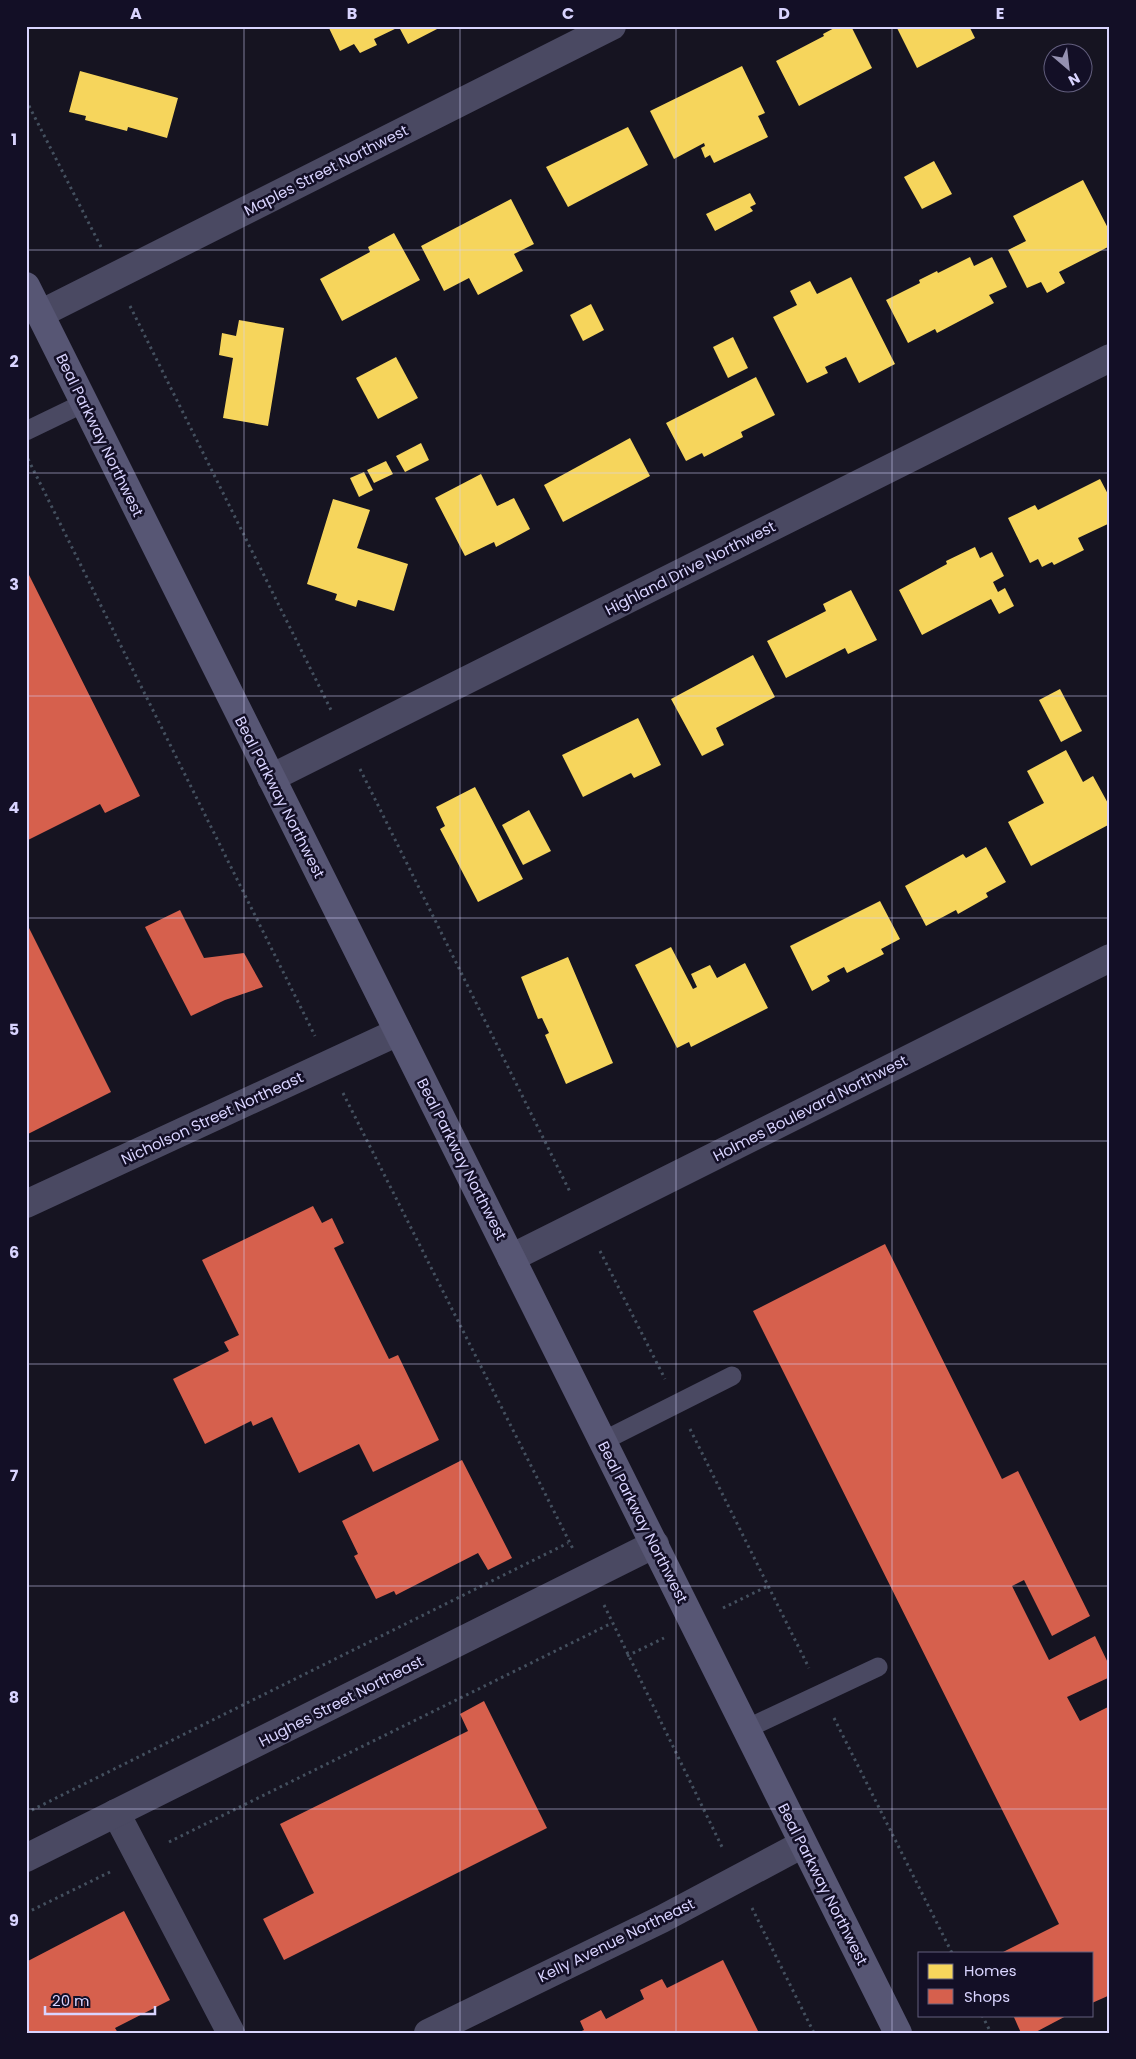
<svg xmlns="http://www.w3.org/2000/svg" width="1136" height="2059" font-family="Poppins,sans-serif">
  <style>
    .homes { fill: #f6d55c }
    .shops { fill: #d6604d }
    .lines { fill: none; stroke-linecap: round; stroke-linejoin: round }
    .path { stroke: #44505f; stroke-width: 3; stroke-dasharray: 2.5 4; stroke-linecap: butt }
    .lane { stroke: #4a4962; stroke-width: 19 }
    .street { stroke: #4a4962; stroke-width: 28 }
    .secondary { stroke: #575674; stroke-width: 28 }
    .grid { fill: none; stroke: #d9d4ff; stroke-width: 1; stroke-opacity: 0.55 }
    .labels { text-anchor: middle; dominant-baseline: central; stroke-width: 5; stroke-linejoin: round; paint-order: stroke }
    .street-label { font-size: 15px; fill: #d9d4ff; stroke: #130f26 }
    .neatline { fill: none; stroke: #d9d4ff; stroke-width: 2 }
    .grid-label { font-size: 16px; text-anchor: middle; font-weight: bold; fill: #d9d4ff }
  </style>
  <rect width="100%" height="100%" fill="#161421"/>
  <!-- homes -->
  <g class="homes">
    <polygon points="328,26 438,26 439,28 408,44 399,27 374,39 377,45 360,53 354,44 340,51"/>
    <polygon points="838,26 851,26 872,68 799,106 776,61 824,36 823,34"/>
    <polygon points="896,26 969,26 975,38 917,68"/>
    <polygon points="742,66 765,113 758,116 768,137 714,163 710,155 705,158 701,148 705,146 704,143 674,159 650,111"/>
    <polygon points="80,71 178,98 167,138 128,127 127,131 85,120 86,116 69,112"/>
    <polygon points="628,127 648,165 568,207 546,167"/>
    <polygon points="934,161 952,194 922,209 904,177"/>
    <polygon points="1083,180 1110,232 1110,246 1059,272 1065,283 1047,293 1041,282 1027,288 1008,250 1026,241 1013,216"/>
    <polygon points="750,193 756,204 750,207 753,211 715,231 706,214"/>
    <polygon points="511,199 534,244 514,254 523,271 478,295 469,278 444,291 421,246"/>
    <polygon points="394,233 420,280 342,321 320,279 370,252 368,247"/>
    <polygon points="970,257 974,266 992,257 1007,287 989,295 994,303 937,333 935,329 908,343 886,300 920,283 919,280 937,271 938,273"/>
    <polygon points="851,277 895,364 859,383 846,357 825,367 828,373 807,383 773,317 797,305 790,291 810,281 817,294"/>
    <polygon points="591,304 604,330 583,341 570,315"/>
    <polygon points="239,320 284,328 268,426 223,418 233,358 219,355 222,333 236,336"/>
    <polygon points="733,337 748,368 728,378 713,347"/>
    <polygon points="396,357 418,398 378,419 356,378"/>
    <polygon points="756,377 775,415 741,432 743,437 704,457 702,453 686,461 666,423"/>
    <polygon points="630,438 650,476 563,522 544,485"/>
    <polygon points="421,443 429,460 405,472 396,456"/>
    <polygon points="386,461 393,474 374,483 367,470"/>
    <polygon points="364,472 373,490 359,497 350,478"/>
    <polygon points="481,474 497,506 514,498 530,529 496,547 494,542 465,556 435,498"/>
    <polygon points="1100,479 1110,498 1110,523 1078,538 1084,550 1054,565 1052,562 1042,567 1038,559 1030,563 1008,518 1035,505 1038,510"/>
    <polygon points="333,499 370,510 357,548 408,564 394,611 358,600 356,607 335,600 337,594 307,584"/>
    <polygon points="975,547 980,558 992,552 1004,576 993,582 998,592 1005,588 1014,606 999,614 991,599 922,635 899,590 947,564 946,561"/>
    <polygon points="851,590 877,640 848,654 845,648 786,678 767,641 826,611 823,604"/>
    <polygon points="753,655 775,697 716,728 724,745 702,756 671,699"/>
    <polygon points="1060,689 1082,731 1061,742 1039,700"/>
    <polygon points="638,718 661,765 634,778 631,773 583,797 562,755"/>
    <polygon points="1066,750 1083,782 1093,776 1110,807 1110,824 1031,866 1008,822 1044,803 1027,771"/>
    <polygon points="475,787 523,879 478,902 440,829 445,826 436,807"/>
    <polygon points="529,810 551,851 523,865 502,825"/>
    <polygon points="986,847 1006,882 986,893 988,897 958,914 956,910 926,926 905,886 963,854 966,858"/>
    <polygon points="880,901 900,939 881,949 884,954 847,973 844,967 827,976 830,981 812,991 790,946"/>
    <polygon points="671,947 693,989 697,987 691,974 710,965 717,978 745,963 768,1008 691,1047 689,1042 677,1048 635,965"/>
    <polygon points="568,957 613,1063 566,1084 545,1035 549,1033 542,1018 538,1019 521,977"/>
  </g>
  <!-- shops -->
  <g class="shops">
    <polygon points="26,569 140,796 105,813 100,804 26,841"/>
    <polygon points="180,910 204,958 244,953 263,987 225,1000 191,1016 145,927"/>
    <polygon points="26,922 111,1092 26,1135"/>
    <polygon points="313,1206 322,1223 332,1218 344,1243 334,1248 389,1359 398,1355 439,1440 373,1472 359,1444 299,1473 272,1417 253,1426 251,1421 205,1444 173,1379 229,1351 224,1342 239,1335 202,1260"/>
    <polygon points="885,1244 1002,1479 1018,1471 1090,1616 1052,1636 1024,1580 1012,1586 1049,1660 1095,1636 1110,1667 1110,1677 1067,1697 1080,1721 1110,1706 1110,1995 1092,2003 1092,1953 1001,1953 1059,1924 753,1311"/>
    <polygon points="462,1460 512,1558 488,1570 478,1553 396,1595 394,1591 376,1599 354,1556 358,1554 342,1521"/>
    <polygon points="484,1701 547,1828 284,1960 263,1919 314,1893 280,1824 468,1731 460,1714"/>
    <polygon points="124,1911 170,2000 115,2028 118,2033 26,2033 26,1962"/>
    <polygon points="723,1960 759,2033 577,2033 584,2030 580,2021 601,2010 606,2019 644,1999 640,1990 662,1979 667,1988"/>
    <polygon points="1013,2015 1068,2015 1034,2033 1021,2033"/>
  </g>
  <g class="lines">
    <!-- path -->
    <g class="path">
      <polyline points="26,100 101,247"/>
      <polyline points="130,306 331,710"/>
      <polyline points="28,459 315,1036"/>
      <polyline points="360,769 570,1192"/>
      <polyline points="343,1093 573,1549"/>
      <polyline points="600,1251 665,1379"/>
      <polyline points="690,1429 809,1668"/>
      <polyline points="604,1605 723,1849"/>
      <polyline points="723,1608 768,1586"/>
      <polyline points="627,1656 664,1638"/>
      <polyline points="834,1718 952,1953"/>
      <polyline points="26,1813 568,1543"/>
      <polyline points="169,1842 612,1623"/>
      <polyline points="752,1908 814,2033"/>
      <polyline points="26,1913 110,1872"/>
      <polyline points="982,2015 991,2033"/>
    </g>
    <!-- lane -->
    <g class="lane">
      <polyline points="26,431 84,403"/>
      <polyline points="603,1441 732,1376"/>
      <polyline points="746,1729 878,1667"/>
    </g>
    <!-- street -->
    <g class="street">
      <polyline points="40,314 612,26"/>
      <polyline points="271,778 1110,358"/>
      <polyline points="26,1204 398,1032"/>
      <polyline points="511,1258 1110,958"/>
      <polyline points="116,1813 231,2033"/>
      <polyline points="26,1858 655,1544"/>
      <polyline points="428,2033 662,1919 803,1844"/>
    </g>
    <!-- secondary -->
    <polyline class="secondary" points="26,286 898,2033"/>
  </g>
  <!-- grid -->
  <path class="grid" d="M244 26V2033M460 26V2033M676 26V2033M892 26V2033M26 250H1110M26 473H1110M26 696H1110M26 918H1110M26 1141H1110M26 1364H1110M26 1586H1110M26 1809H1110"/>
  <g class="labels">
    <!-- street labels -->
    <g class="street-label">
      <text transform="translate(326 170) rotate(-27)">Maples Street Northwest</text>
      <text transform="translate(100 435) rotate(64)">Beal Parkway Northwest</text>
      <text transform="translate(690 568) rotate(-27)">Highland Drive Northwest</text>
      <text transform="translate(280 797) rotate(63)">Beal Parkway Northwest</text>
      <text transform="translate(810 1108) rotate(-27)">Holmes Boulevard Northwest</text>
      <text transform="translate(212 1118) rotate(-25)">Nicholson Street Northeast</text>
      <text transform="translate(462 1159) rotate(63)">Beal Parkway Northwest</text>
      <text transform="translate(643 1522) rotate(63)">Beal Parkway Northwest</text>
      <text transform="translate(341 1701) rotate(-27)">Hughes Street Northeast</text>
      <text transform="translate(823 1884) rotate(63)">Beal Parkway Northwest</text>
      <text transform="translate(616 1940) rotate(-26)">Kelly Avenue Northeast</text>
    </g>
  </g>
  <!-- border -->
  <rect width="1136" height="2059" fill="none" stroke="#130f26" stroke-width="55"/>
  <!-- legend -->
  <rect x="918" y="1952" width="175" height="65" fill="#130f26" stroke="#625e7d"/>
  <rect x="928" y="1964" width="25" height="15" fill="#f6d55c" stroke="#625e7d"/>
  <text x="964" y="1976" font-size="15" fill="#d9d4ff">Homes</text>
  <rect x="928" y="1989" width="25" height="15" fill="#d6604d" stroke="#625e7d"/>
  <text x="964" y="2002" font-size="15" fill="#d9d4ff">Shops</text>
  <!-- north arrow -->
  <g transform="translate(1068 68) rotate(152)"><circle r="24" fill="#130f26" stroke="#625e7d"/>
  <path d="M0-4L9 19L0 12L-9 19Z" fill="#9591b1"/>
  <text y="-8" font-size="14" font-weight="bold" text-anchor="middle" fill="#d9d4ff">N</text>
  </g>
  <!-- scale -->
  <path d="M45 2006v8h110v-8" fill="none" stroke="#d9d4ff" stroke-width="2.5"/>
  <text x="52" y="2006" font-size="15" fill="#d9d4ff" stroke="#130f26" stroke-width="4" paint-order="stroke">20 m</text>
  <rect x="28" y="28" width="1080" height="2004" class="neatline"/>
  <g class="grid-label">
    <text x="136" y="19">A</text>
    <text x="352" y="19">B</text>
    <text x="568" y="19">C</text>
    <text x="784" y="19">D</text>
    <text x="1000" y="19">E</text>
    <text x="14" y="145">1</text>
    <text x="14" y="367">2</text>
    <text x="14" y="590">3</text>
    <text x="14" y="813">4</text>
    <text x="14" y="1035">5</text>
    <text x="14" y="1258">6</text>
    <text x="14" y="1481">7</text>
    <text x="14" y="1703">8</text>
    <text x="14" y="1926">9</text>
  </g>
</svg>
